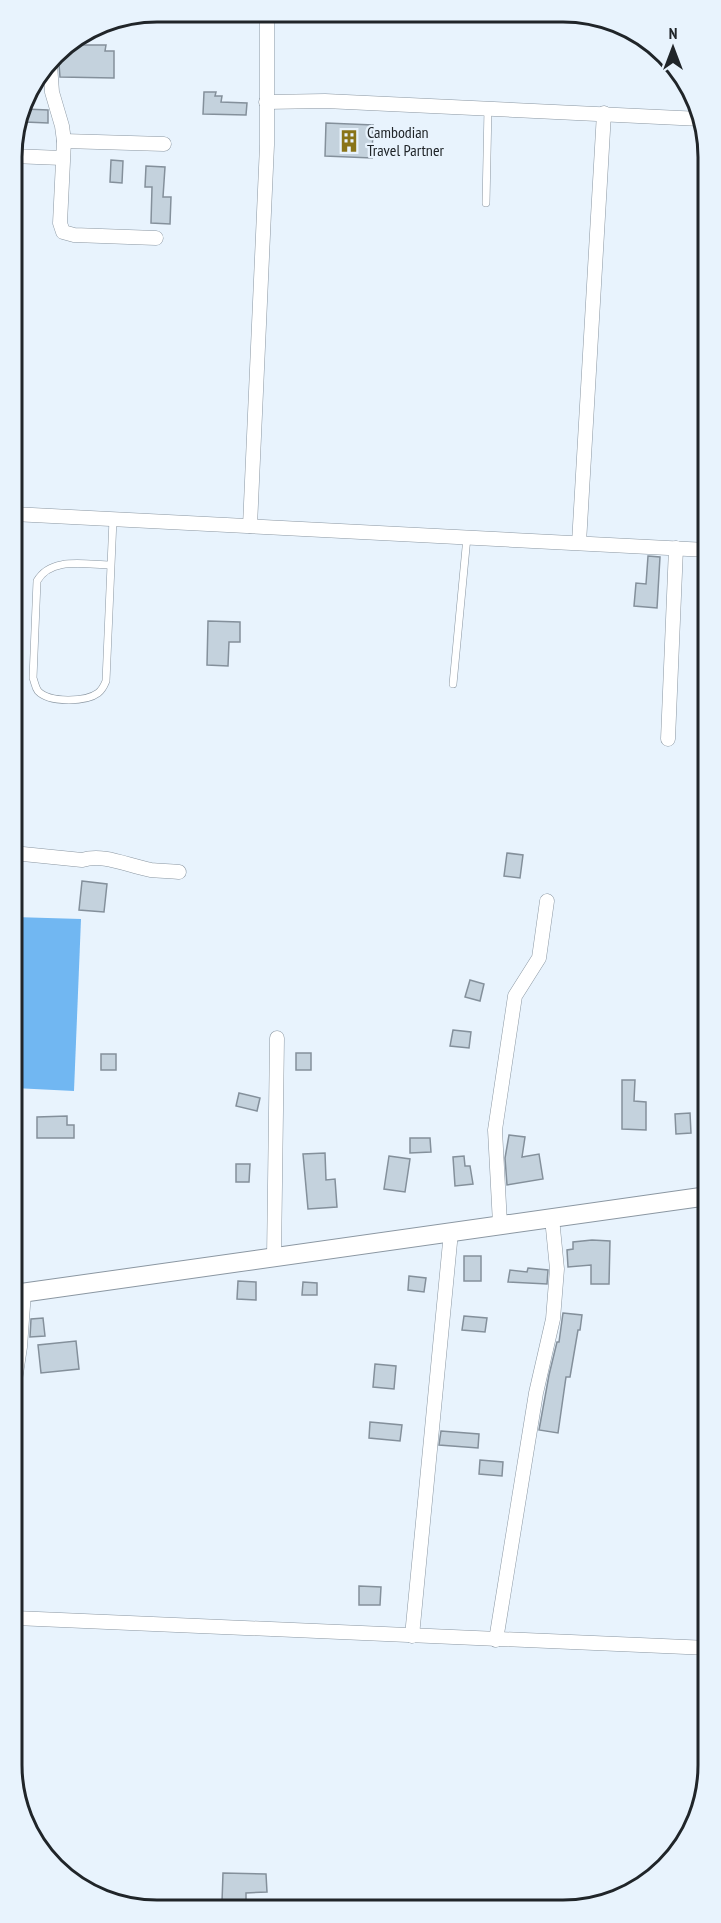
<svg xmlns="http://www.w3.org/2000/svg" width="721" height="1923" font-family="'PT Sans Narrow',sans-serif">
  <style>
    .water { fill: #71b7f2 }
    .building { fill: #c4d2dd; stroke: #84909b; stroke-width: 1.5 }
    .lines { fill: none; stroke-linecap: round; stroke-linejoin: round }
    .service-casing { stroke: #8b97a2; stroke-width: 8 }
    .minor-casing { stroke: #8b97a2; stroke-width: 15 }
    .tertiary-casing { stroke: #8b97a2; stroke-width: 20 }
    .service { stroke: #fff; stroke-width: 7 }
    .minor { stroke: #fff; stroke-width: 14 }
    .tertiary { stroke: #fff; stroke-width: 18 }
    .labels { text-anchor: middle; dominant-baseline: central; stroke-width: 4.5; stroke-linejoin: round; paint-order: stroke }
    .poi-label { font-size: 16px; fill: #202529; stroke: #e8f3fd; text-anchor: start }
    .rim { fill: none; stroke: #202529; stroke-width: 3 }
  </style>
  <rect width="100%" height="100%" fill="#e8f3fd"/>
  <!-- water -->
  <polygon class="water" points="14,917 81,919 74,1091 14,1088"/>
  <!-- building -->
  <g class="building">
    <polygon points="75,40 75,45 106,45 105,51 114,51 114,78 60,77 58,52"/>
    <polygon points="204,92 216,92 215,96 222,96 221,102 247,103 246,115 203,114"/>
    <polygon points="25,109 48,110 48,123 25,122"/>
    <polygon points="326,123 373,125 372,158 325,156"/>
    <polygon points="111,160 123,161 122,183 110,182"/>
    <polygon points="146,166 165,167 163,197 171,197 170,224 151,223 152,187 145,187"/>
    <polygon points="648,556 660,557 657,608 634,606 636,583 646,584"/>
    <polygon points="208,621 240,622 240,642 229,642 228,666 207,665"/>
    <polygon points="507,853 523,855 520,878 504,876"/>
    <polygon points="82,881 107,884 104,912 79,910"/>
    <polygon points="470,980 484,984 480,1001 465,997"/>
    <polygon points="453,1030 471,1032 469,1048 450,1046"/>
    <rect x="296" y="1053" width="15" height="17"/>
    <rect x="101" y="1054" width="15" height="16"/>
    <polygon points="622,1080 635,1080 634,1101 646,1102 646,1130 622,1129"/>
    <polygon points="239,1093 260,1098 257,1111 236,1106"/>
    <polygon points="690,1113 691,1133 676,1134 675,1114"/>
    <polygon points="67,1116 67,1125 74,1125 74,1138 37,1138 37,1117"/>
    <polygon points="509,1135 525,1137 522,1157 539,1154 543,1179 507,1185 505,1158"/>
    <polygon points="410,1138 430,1138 431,1152 410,1153"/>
    <polygon points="325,1153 326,1180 335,1179 337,1207 308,1209 303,1154"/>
    <polygon points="389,1156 410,1159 405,1192 384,1189"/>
    <polygon points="464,1156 465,1166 470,1166 473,1184 455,1186 453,1157"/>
    <polygon points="236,1164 250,1164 249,1182 236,1182"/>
    <polygon points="592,1240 610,1241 609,1284 591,1284 591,1265 568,1267 567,1250 573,1249 573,1242"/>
    <rect x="464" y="1256" width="17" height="25"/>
    <polygon points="528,1268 548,1270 547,1284 508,1282 510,1270 527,1272"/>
    <polygon points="409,1276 426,1278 424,1292 408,1290"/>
    <polygon points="238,1281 256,1282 256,1300 237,1299"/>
    <polygon points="303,1282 317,1283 317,1295 302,1295"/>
    <polygon points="563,1313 582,1315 580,1330 578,1330 570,1377 566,1377 558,1433 539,1430 549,1375 557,1342 559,1342"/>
    <polygon points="464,1316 487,1318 485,1332 462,1330"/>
    <polygon points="43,1318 45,1336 30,1337 31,1319"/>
    <polygon points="76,1341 79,1369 41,1373 38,1345"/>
    <polygon points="375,1364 396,1366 394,1389 373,1387"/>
    <polygon points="370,1422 402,1425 400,1441 369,1438"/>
    <polygon points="441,1431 479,1434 478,1448 439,1445"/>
    <polygon points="480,1460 503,1462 502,1476 479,1474"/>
    <polygon points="359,1586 381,1587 380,1605 359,1605"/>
    <polygon points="223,1873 266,1874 267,1892 246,1893 246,1904 222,1902"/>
  </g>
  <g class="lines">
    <!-- service casing -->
    <g class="service-casing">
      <g id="service">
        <polyline points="486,203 488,108"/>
        <path d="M111 565C87 565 51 556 37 581L33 678C35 683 35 687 38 691 49 703 86 702 98 693 102 690 104 686 106 681L113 519"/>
        <polyline points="453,684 467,537"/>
      </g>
    </g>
    <!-- minor casing -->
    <g class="minor-casing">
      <g id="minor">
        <polyline points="50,64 52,92 62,126 64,141 60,223 63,232 74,235 156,238"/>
        <polyline points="266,102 325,101 701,119"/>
        <polyline points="64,141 164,144"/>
        <polyline points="12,156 62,158"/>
        <polyline points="13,514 707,550"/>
        <polyline points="250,526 267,145 267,13"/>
        <polyline points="579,543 604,113"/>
        <polyline points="668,739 676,548"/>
        <path d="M13 853 82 860C104 853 128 866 151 870 160 871 170 871 179 872"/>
        <polyline points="500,1224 495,1130 515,996 539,958 547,901"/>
        <polyline points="274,1257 277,1038"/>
        <polyline points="14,1387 20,1347 24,1292"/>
        <polyline points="15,1618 709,1648"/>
        <polyline points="412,1636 451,1232"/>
        <polyline points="496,1640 536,1393 553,1319 557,1269 552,1218"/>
      </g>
    </g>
    <!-- tertiary casing -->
    <g class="tertiary-casing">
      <polyline id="tertiary" points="14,1294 708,1196"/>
    </g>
    <!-- service -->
    <use href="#service" class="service"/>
    <!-- minor -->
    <use href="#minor" class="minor"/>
    <!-- tertiary -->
    <use href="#tertiary" class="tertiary"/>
  </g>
  <!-- icons -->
  <defs>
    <g id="building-bare" transform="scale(1.8)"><path d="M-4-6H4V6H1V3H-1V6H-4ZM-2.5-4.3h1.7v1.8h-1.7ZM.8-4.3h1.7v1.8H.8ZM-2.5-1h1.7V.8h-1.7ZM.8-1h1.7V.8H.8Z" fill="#897417" stroke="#e8f3fd" stroke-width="2.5" paint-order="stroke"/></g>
  </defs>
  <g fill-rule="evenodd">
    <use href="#building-bare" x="349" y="141"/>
  </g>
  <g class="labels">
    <!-- poi labels -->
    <g class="poi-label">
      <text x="367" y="132">Cambodian<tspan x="367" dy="18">Travel Partner</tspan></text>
    </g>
  </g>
  <!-- crop -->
  <path d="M0 0H721V1923H0ZM157 22H563A135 135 0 0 1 698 157V1765A135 135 0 0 1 563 1900H157A135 135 0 0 1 22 1765V157A135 135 0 0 1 157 22Z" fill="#e8f3fd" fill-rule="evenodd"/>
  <path class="rim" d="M157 22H563A135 135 0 0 1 698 157V1765A135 135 0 0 1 563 1900H157A135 135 0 0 1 22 1765V157A135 135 0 0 1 157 22Z"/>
  <!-- north arrow -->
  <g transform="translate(673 48)" stroke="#e8f3fd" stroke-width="4.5" paint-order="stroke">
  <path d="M0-4.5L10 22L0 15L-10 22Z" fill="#202529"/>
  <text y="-9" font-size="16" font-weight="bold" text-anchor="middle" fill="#202529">N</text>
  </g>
</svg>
